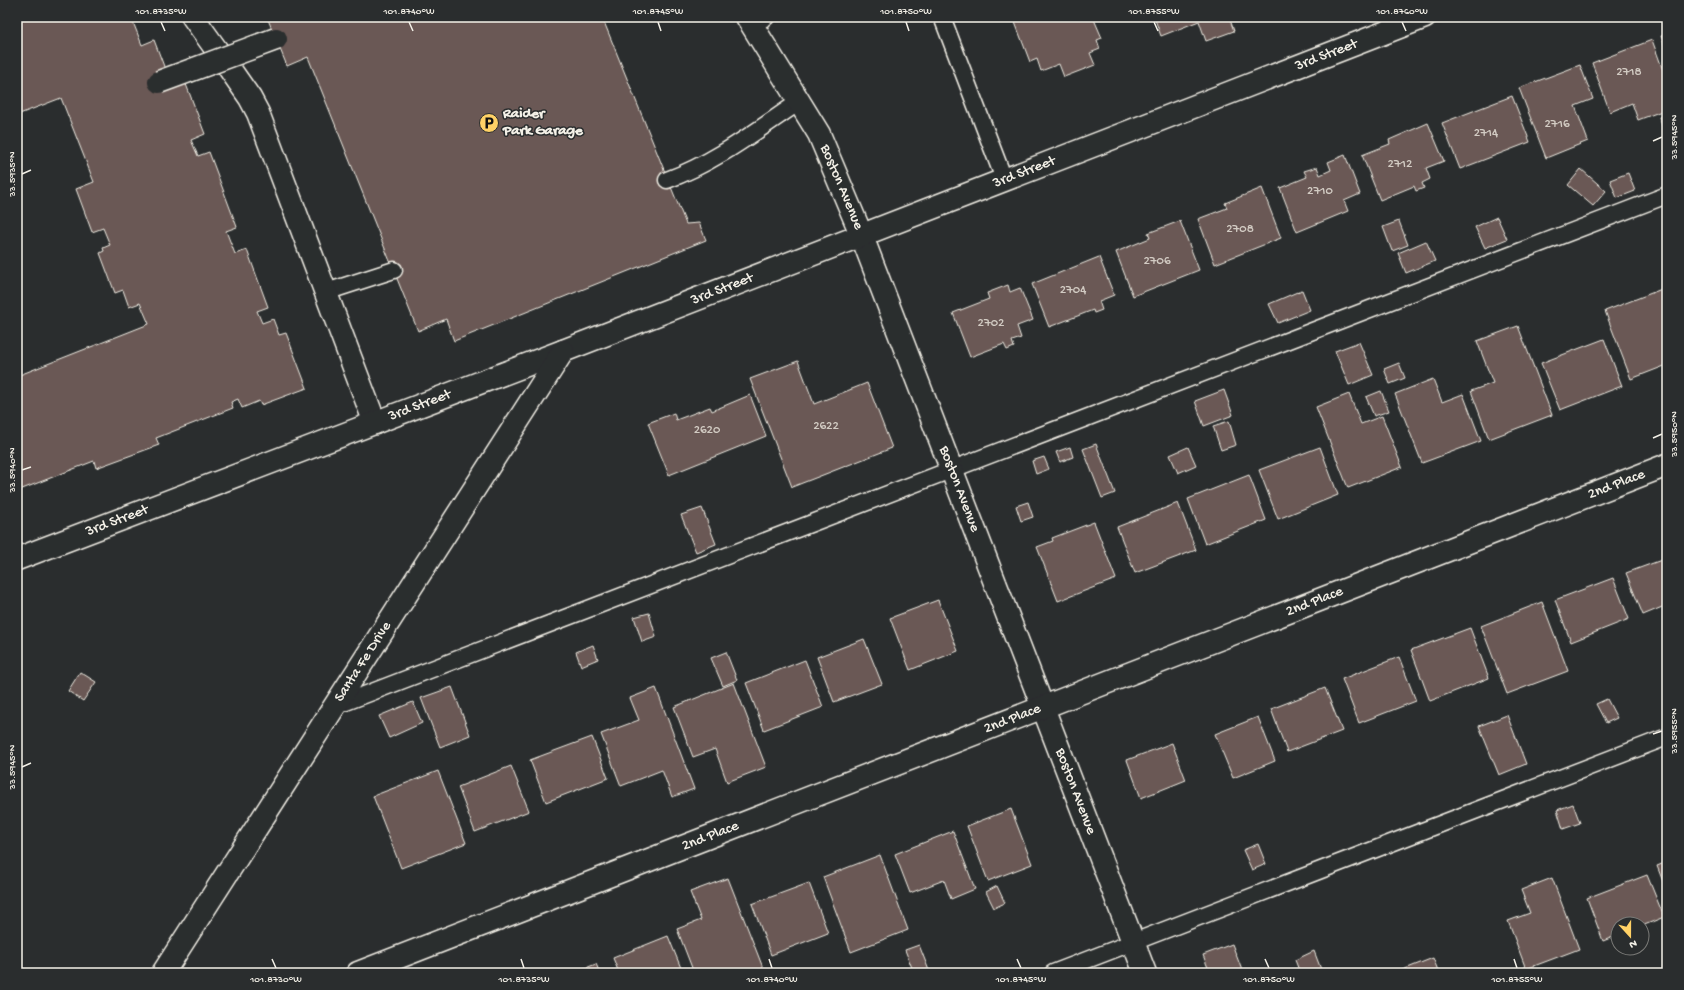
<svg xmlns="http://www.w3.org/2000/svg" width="1684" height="990" font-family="'Gochi Hand',sans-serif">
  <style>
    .building { fill: #6a5854; stroke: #f4f1e8 }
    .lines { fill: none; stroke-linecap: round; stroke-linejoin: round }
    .service-casing { stroke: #f4f1e8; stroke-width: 19 }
    .minor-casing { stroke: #f4f1e8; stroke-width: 25 }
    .service { stroke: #2a2d2e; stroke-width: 16 }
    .minor { stroke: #2a2d2e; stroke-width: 22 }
    .pedestrian-bridge-casing { stroke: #f4f1e8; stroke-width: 25; stroke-linecap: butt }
    .pedestrian-bridge { stroke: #2a2d2e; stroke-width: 22 }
    .ticks { fill: none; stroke: #f4f1e8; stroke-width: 1.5 }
    .labels { text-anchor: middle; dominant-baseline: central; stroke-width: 3; stroke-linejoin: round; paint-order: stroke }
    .number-label { font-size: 13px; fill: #d2cbc3 }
    .street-label { font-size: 15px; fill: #f4f1e8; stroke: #2a2d2e }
    .poi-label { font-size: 15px; font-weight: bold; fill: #f4f1e8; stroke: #2a2d2e; text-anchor: start }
    .neatline { fill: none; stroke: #f4f1e8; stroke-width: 1.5 }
    .ticks-label { font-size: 10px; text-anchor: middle; fill: #f4f1e8 }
  </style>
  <rect width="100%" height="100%" fill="#2a2d2e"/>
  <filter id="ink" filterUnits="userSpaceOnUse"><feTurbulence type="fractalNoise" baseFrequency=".025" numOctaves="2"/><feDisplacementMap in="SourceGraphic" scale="8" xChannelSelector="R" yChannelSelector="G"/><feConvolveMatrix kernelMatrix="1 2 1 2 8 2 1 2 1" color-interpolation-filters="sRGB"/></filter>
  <g filter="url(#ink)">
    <!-- building -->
    <g class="building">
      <polygon points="17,17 131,17 142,45 154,40 168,77 184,79 205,134 191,140 198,156 209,152 237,227 226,231 235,254 247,250 268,307 257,311 262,323 273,319 279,335 286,333 307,388 261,405 259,401 242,408 238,399 231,402 233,408 156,438 159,445 96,468 94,461 17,491 17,376 149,324 140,303 129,307 123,290 115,293 100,253 104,251 103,248 110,245 103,228 92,232 76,189 94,182 61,98 17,115"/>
      <polygon points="267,17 602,17 686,224 699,223 706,240 454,341 446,319 418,331 308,57 287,66"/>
      <polygon points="1013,17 1093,17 1102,38 1097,40 1100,49 1090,53 1095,65 1064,77 1059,64 1041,71 1037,59 1030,62"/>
      <polygon points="1154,17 1229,17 1234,31 1206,41 1199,21 1161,36"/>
      <polygon points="1667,34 1667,52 1661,36"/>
      <polygon points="1652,40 1667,81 1667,92 1662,93 1667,109 1638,120 1632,103 1610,112 1592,63"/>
      <polygon points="1580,65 1593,99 1575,106 1588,141 1546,158 1519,88"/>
      <polygon points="1512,96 1530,142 1460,169 1442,123"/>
      <polygon points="1667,114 1667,139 1659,117"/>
      <polygon points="1428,123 1444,161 1426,168 1430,179 1422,183 1424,188 1416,191 1414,186 1380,200 1362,155 1390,144 1389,140"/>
      <polygon points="1345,155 1360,194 1344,201 1348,211 1297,232 1280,188 1307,177 1304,171 1317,167 1320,175 1331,170 1328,162"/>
      <polygon points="1581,169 1606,191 1593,206 1568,185"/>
      <polygon points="1628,173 1635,191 1617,198 1610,180"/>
      <polygon points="1262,188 1281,238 1215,264 1198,219 1227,208 1225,203"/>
      <polygon points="1497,217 1507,239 1485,248 1475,227"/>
      <polygon points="1180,221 1199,270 1133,296 1116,252 1150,238 1148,233"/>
      <polygon points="1399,221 1408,245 1392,251 1383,227"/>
      <polygon points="1426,241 1435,261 1406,273 1398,253"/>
      <polygon points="1099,257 1114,295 1099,301 1102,310 1094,313 1093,310 1049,327 1032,284"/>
      <polygon points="1008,285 1010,292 1020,288 1033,320 1017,326 1021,338 1012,341 1014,347 1007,350 1004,344 970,357 953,313 989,299 987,293"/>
      <polygon points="1667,287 1667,365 1631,379 1605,311"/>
      <polygon points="1302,290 1310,310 1278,323 1269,304"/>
      <polygon points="1518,326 1552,415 1489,439 1471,391 1493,383 1477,341"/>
      <polygon points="1604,339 1622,386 1560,410 1541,363"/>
      <polygon points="1359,342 1373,375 1349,385 1335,351"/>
      <polygon points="798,361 814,404 867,383 892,448 792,487 750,379"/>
      <polygon points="1399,363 1405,378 1390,384 1384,369"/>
      <polygon points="1433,379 1442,402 1463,394 1481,441 1422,463 1395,394"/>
      <polygon points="1224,390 1233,415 1204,426 1195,401"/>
      <polygon points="1381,391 1389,411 1374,416 1366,397"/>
      <polygon points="1349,394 1361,424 1382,416 1402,467 1348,488 1316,407"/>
      <polygon points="750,395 766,436 669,475 648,423 674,413 676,420 710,407 712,411"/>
      <polygon points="1229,421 1236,445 1221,450 1213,426"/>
      <polygon points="1096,444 1115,493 1102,498 1083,449"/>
      <polygon points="1070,447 1073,457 1060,462 1056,452"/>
      <polygon points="1188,447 1196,465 1178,473 1170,455"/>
      <polygon points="1320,447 1338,495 1278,519 1259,470"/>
      <polygon points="1044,457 1049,469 1036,474 1032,461"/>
      <polygon points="1249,475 1266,520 1205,544 1188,499"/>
      <polygon points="1028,502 1033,517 1021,521 1016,506"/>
      <polygon points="1178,503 1196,550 1135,573 1117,527"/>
      <polygon points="702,508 716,544 696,552 681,515"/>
      <polygon points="1094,522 1116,579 1058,601 1037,547 1053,541 1052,538"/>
      <polygon points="1667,558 1667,605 1643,615 1626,573"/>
      <polygon points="1613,578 1629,619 1571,642 1555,600"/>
      <polygon points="938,600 958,651 910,670 890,618"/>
      <polygon points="1542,602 1568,671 1507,694 1481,626"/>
      <polygon points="649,613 656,637 642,642 634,617"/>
      <polygon points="1470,628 1489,678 1430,701 1411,650"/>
      <polygon points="864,639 882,684 834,702 817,657"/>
      <polygon points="593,645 598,659 581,666 576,652"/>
      <polygon points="726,652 737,680 723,686 711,658"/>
      <polygon points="1399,657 1416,701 1359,723 1342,679"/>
      <polygon points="805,660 823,707 764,730 746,683"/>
      <polygon points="80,672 96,682 83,701 68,691"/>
      <polygon points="734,683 766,767 727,782 715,749 693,757 674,707"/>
      <polygon points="452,687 470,735 440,747 421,698"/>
      <polygon points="656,688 694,789 672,797 662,770 621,786 601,734 639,720 630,698"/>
      <polygon points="1325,688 1342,731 1287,752 1271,709"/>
      <polygon points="1607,699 1617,718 1606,723 1596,704"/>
      <polygon points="413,702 422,723 389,738 379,716"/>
      <polygon points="1507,715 1526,764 1499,775 1479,726"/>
      <polygon points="1258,717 1275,761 1233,778 1215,734"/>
      <polygon points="592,737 608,778 546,802 530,760"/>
      <polygon points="1172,743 1186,780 1141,798 1127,760"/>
      <polygon points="511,766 529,811 475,832 458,787"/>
      <polygon points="438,771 466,843 401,868 373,796"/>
      <polygon points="1573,804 1580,823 1563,829 1557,810"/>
      <polygon points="1011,809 1032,864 988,881 967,826"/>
      <polygon points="953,831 975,889 951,899 944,880 910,893 895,854"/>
      <polygon points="1258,844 1266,864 1252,870 1243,850"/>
      <polygon points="880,855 908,930 851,952 823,877"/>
      <polygon points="1667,862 1667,892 1657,866"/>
      <polygon points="1647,875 1664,917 1642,926 1642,924 1618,924 1618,935 1603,941 1587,898"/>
      <polygon points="728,878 765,973 694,973 677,929 701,920 690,892"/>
      <polygon points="1552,878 1579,949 1526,969 1508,921 1530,913 1521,890"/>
      <polygon points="809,883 828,933 771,955 752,904"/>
      <polygon points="997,886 1005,903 994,908 986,892"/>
      <polygon points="668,936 683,973 619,973 613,958"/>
      <polygon points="1232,944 1243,973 1210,973 1203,955"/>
      <polygon points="919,945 930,973 914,973 905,950"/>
      <polygon points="1314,951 1322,972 1300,973 1295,960"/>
      <polygon points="1433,958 1439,973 1395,973"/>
      <polygon points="596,964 600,973 573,973"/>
    </g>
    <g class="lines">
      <!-- service casing -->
      <g class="service-casing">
        <g id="service">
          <polyline points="942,17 1004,179"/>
          <polyline points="752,25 766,17"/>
          <path d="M667 180C715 163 757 130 799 102"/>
          <polyline points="326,292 394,270"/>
          <polyline points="333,707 1667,195"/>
          <polyline points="1053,973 1667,737"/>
        </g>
      </g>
      <!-- minor casing -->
      <g class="minor-casing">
        <g id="minor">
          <polyline points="193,17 218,52"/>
          <path id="s1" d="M747 17 819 134 861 234 1145 973"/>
          <polyline points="227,65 250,98 258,113 375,423"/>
          <path id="s2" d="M17 559 563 351 1425 17"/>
          <path id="s3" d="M163 973 563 351"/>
          <path id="s4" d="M358 973 1667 465"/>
        </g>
      </g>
      <!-- service -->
      <use href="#service" class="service"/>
      <!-- minor -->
      <use href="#minor" class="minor"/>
      <!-- pedestrian-bridge casing -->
      <g class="pedestrian-bridge-casing">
        <polyline id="pedestrian-bridge" points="159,82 276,39"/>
      </g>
      <!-- pedestrian-bridge -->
      <use href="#pedestrian-bridge" class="pedestrian-bridge"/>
    </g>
  </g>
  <!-- ticks -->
  <path class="ticks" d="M161 22 165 31M409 22 413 31M658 22 661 31M906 22 909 31M1154 22 1158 31M1402 22 1406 31M1653 141 1662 137M22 174 31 170M1653 438 1662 434M22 470 31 467M1653 734 1662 731M22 767 31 763M272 959 276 968M521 959 524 968M769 959 772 968M1017 959 1021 968M1265 959 1269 968M1514 959 1517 968"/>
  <!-- icons -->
  <defs>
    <g id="parking-disc" transform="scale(1)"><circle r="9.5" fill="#ffd166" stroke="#2a2d2e"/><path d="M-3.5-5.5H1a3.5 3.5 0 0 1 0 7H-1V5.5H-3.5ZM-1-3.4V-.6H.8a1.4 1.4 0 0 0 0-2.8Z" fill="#111"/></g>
  </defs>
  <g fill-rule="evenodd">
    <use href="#parking-disc" x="489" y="123"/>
  </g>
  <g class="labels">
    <!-- number labels -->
    <g class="number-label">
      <text x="1629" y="72">2718</text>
      <text x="1557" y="124">2716</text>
      <text x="1486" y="133">2714</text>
      <text x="1400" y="164">2712</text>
      <text x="1320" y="191">2710</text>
      <text x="1240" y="229">2708</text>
      <text x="1157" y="261">2706</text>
      <text x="1073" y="290">2704</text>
      <text x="991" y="323">2702</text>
      <text x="826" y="426">2622</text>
      <text x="707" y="430">2620</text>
    </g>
    <!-- street labels -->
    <g class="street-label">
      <text stroke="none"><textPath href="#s2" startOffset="1403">3rd Street</textPath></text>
      <text stroke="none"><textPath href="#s2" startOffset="1079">3rd Street</textPath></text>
      <text stroke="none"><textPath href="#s1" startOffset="195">Boston Avenue</textPath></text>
      <text stroke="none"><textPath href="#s2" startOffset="755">3rd Street</textPath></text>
      <text stroke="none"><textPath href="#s2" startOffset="431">3rd Street</textPath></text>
      <text stroke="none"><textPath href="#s4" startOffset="1350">2nd Place</textPath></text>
      <text stroke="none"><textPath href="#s1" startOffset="519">Boston Avenue</textPath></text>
      <text stroke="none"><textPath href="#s2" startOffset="107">3rd Street</textPath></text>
      <text stroke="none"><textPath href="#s4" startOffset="1026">2nd Place</textPath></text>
      <text stroke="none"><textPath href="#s3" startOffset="370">Santa Fe Drive</textPath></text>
      <text stroke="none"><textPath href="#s4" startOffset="702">2nd Place</textPath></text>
      <text stroke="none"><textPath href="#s1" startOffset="843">Boston Avenue</textPath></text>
      <text stroke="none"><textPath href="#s4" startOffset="378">2nd Place</textPath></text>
    </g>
    <!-- poi labels -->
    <g class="poi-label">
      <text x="503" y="114">Raider<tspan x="503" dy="17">Park Garage</tspan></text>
    </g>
  </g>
  <!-- margin -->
  <rect width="1684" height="990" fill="none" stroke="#2a2d2e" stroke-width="44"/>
  <!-- north arrow -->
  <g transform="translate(1630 936) rotate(159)"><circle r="19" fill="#2a2d2e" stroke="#7b7b78"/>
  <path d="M0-3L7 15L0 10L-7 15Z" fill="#ffd166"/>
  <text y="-6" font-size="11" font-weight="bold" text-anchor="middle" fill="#f4f1e8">N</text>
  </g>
  <rect x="22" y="22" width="1640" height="946" class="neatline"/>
  <g class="ticks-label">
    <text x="161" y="14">101.8735°W</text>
    <text x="409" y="14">101.8740°W</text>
    <text x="658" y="14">101.8745°W</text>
    <text x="906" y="14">101.8750°W</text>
    <text x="1154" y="14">101.8755°W</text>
    <text x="1402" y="14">101.8760°W</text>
    <text transform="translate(1673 137) rotate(-90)" y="4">33.5945°N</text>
    <text transform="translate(11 174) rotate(-90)" y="4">33.5935°N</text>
    <text transform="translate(1673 434) rotate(-90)" y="4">33.5950°N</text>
    <text transform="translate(11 470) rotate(-90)" y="4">33.5940°N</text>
    <text transform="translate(1673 731) rotate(-90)" y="4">33.5955°N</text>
    <text transform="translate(11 767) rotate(-90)" y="4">33.5945°N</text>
    <text x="276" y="982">101.8730°W</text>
    <text x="524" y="982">101.8735°W</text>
    <text x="772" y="982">101.8740°W</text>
    <text x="1021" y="982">101.8745°W</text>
    <text x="1269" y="982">101.8750°W</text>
    <text x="1517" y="982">101.8755°W</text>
  </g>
</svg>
